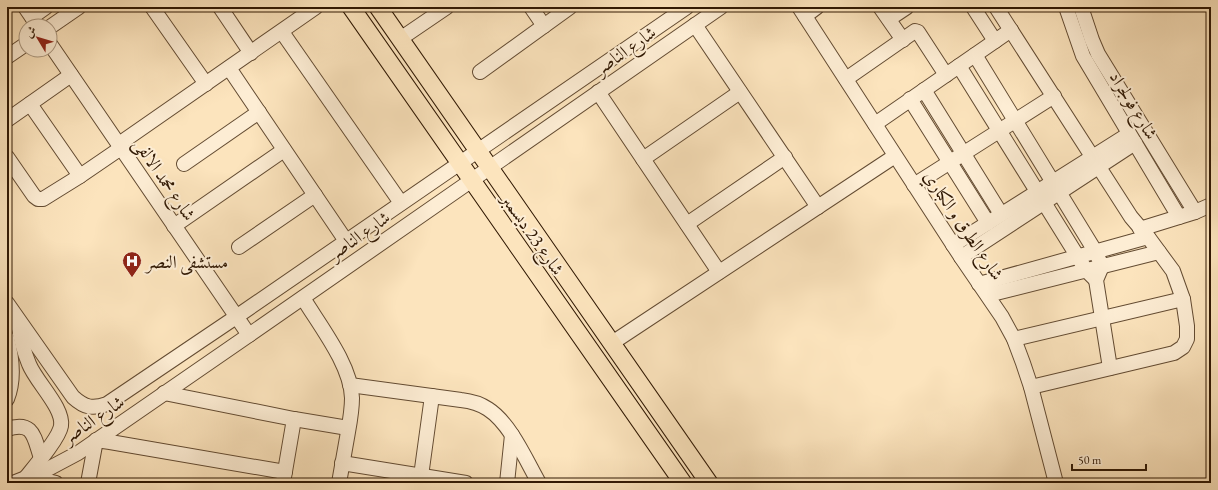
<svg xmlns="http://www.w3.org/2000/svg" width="1218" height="490" font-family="'EB Garamond',Amiri,serif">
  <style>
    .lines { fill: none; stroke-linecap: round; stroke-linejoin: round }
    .minor-casing { stroke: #634b32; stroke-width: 16 }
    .major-casing { stroke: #301803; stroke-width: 19 }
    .minor { stroke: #fdedd4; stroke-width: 14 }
    .major { stroke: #fce4bd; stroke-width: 17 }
    .labels { text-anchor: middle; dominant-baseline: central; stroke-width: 4; stroke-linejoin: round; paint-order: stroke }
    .street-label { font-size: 18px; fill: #301803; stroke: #fdedd4 }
    .poi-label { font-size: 18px; fill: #301803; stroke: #fdedd4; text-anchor: start }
  </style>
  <rect width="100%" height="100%" fill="#fce4bd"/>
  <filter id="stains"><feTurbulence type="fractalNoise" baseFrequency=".005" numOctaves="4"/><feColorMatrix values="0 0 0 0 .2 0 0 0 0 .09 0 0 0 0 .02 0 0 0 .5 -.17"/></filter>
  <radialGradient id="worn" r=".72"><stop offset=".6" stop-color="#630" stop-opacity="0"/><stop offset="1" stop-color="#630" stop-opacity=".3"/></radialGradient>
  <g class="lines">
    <!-- minor casing -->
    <g class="minor-casing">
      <g id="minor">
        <polyline points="25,7 38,26"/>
        <polyline points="152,7 206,84"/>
        <polyline points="220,7 251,53"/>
        <polyline points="531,7 544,26"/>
        <polyline points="799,7 961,257 1002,317 1014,339 1023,363 1031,387 1056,483"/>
        <polyline points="880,7 903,40"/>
        <polyline points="973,7 995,41"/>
        <polyline points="996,7 1131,217 1148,237 1173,271 1183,299 1187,326 1187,339 1183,347 1174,353 1031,387"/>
        <polyline points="1066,7 1083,56 1179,217"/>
        <polyline points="1081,7 1092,40 1098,54 1195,212"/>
        <polyline points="805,16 817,7"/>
        <polyline points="32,17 46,7"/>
        <polyline points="889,19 907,7"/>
        <polyline points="695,25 818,207"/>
        <polyline points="50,27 79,7"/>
        <polyline points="282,32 401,203"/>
        <polyline points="400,39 447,7"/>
        <polyline points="50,44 249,335"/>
        <polyline points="975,55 1095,251 1102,266 1096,280 1110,368"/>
        <polyline points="7,57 26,44"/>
        <polyline points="959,66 1086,270 1096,280"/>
        <polyline points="229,68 346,241"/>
        <polyline points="480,72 570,7"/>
        <polyline points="846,79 915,31 918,32 946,75"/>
        <polyline points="924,90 1001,214"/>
        <polyline points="598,92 719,272"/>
        <polyline points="910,99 988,223"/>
        <polyline points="30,104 80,176"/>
        <polyline points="7,120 71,75"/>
        <polyline points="875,124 1011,30"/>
        <polyline points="119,144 316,7"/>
        <polyline points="7,157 34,196 38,199 43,199 80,176 121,148"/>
        <polyline points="643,159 740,92"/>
        <polyline points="184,164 259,112"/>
        <polyline points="914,185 1054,96"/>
        <polyline points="687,224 785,157"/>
        <polyline points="174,226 284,150"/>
        <polyline points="1140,229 1195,212 1211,205"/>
        <polyline points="953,245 1129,134"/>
        <polyline points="239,247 315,195"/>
        <polyline points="961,257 1135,143"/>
        <polyline points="979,284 1148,237"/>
        <polyline points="988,295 1159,252"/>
        <path d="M303 298C320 326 351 365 352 398 352 410 350 421 348 432 345 449 342 466 339 483"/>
        <path d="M7 303 73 397C85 408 93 409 107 404L236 317 687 7"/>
        <path d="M18 323C20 336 24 352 29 364 36 382 64 408 61 426 59 438 36 465 27 476"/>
        <path d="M7 338C12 357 15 379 7 399"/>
        <polyline points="1014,339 1183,299"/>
        <polyline points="612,343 895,156"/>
        <path d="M350 385 461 400C470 401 479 403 488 409 510 423 526 460 539 483"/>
        <polyline points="164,393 294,419 348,428"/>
        <path d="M7 429C34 420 34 438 41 458"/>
        <polyline points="342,463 466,483"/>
        <polyline points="421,476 432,396"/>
        <polyline points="28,479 48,481 56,483"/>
        <polyline points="13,483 46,470 78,453 249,335 721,7"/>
        <polyline points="88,483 96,440 110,442 285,472"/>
        <polyline points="283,483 294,419"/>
        <polyline points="507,483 512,435"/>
      </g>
    </g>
    <!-- major casing -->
    <g class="major-casing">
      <g id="major">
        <polyline points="351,7 683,483"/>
        <polyline points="378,7 709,483"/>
      </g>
    </g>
    <!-- minor -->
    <use href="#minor" class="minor"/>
    <!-- major -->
    <use href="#major" class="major"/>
  </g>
  <!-- icons -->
  <defs>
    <g id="hospital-pin" transform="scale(1)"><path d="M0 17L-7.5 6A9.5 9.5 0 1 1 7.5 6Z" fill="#8f2418" stroke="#fdedd4"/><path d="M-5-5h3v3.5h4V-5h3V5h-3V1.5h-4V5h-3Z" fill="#fff"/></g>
  </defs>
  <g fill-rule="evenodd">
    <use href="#hospital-pin" x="132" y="261"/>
  </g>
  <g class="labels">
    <!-- street labels -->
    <g class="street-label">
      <text transform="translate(625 50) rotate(-35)">شارع الناصر</text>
      <text transform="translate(1134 105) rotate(59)">شارع فولجراد</text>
      <text transform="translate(165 179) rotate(56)">شارع محمد الالفى</text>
      <text transform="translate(964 225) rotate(56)">شارع الطرق و الكباري</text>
      <text transform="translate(533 234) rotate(55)">شارع 23 ديسمبر</text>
      <text transform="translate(359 235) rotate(-35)">شارع الناصر</text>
      <text transform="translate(93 419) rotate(-34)">شارع الناصر</text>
    </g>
    <!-- poi labels -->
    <g class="poi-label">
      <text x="146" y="261">مستشفى النصر</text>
    </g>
  </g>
  <!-- margin -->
  <rect width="1218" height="490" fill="none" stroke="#fce4bd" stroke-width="24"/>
  <rect x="8" y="8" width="1202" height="474" fill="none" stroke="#301803" stroke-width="2"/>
  <rect x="12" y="12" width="1194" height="466" fill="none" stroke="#301803"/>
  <!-- north arrow -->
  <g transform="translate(38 38) rotate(308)"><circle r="19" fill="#fdedd4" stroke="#ab9880"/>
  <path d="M0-3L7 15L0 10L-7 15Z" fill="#8f2418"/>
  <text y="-6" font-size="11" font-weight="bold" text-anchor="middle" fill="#301803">ش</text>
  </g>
  <!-- scale -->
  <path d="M1072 464v6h74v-6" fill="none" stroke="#301803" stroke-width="2"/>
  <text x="1078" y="464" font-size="12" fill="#301803" stroke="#fdedd4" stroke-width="3" paint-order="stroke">50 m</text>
  <rect width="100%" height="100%" filter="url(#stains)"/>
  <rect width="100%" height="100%" fill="url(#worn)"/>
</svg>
